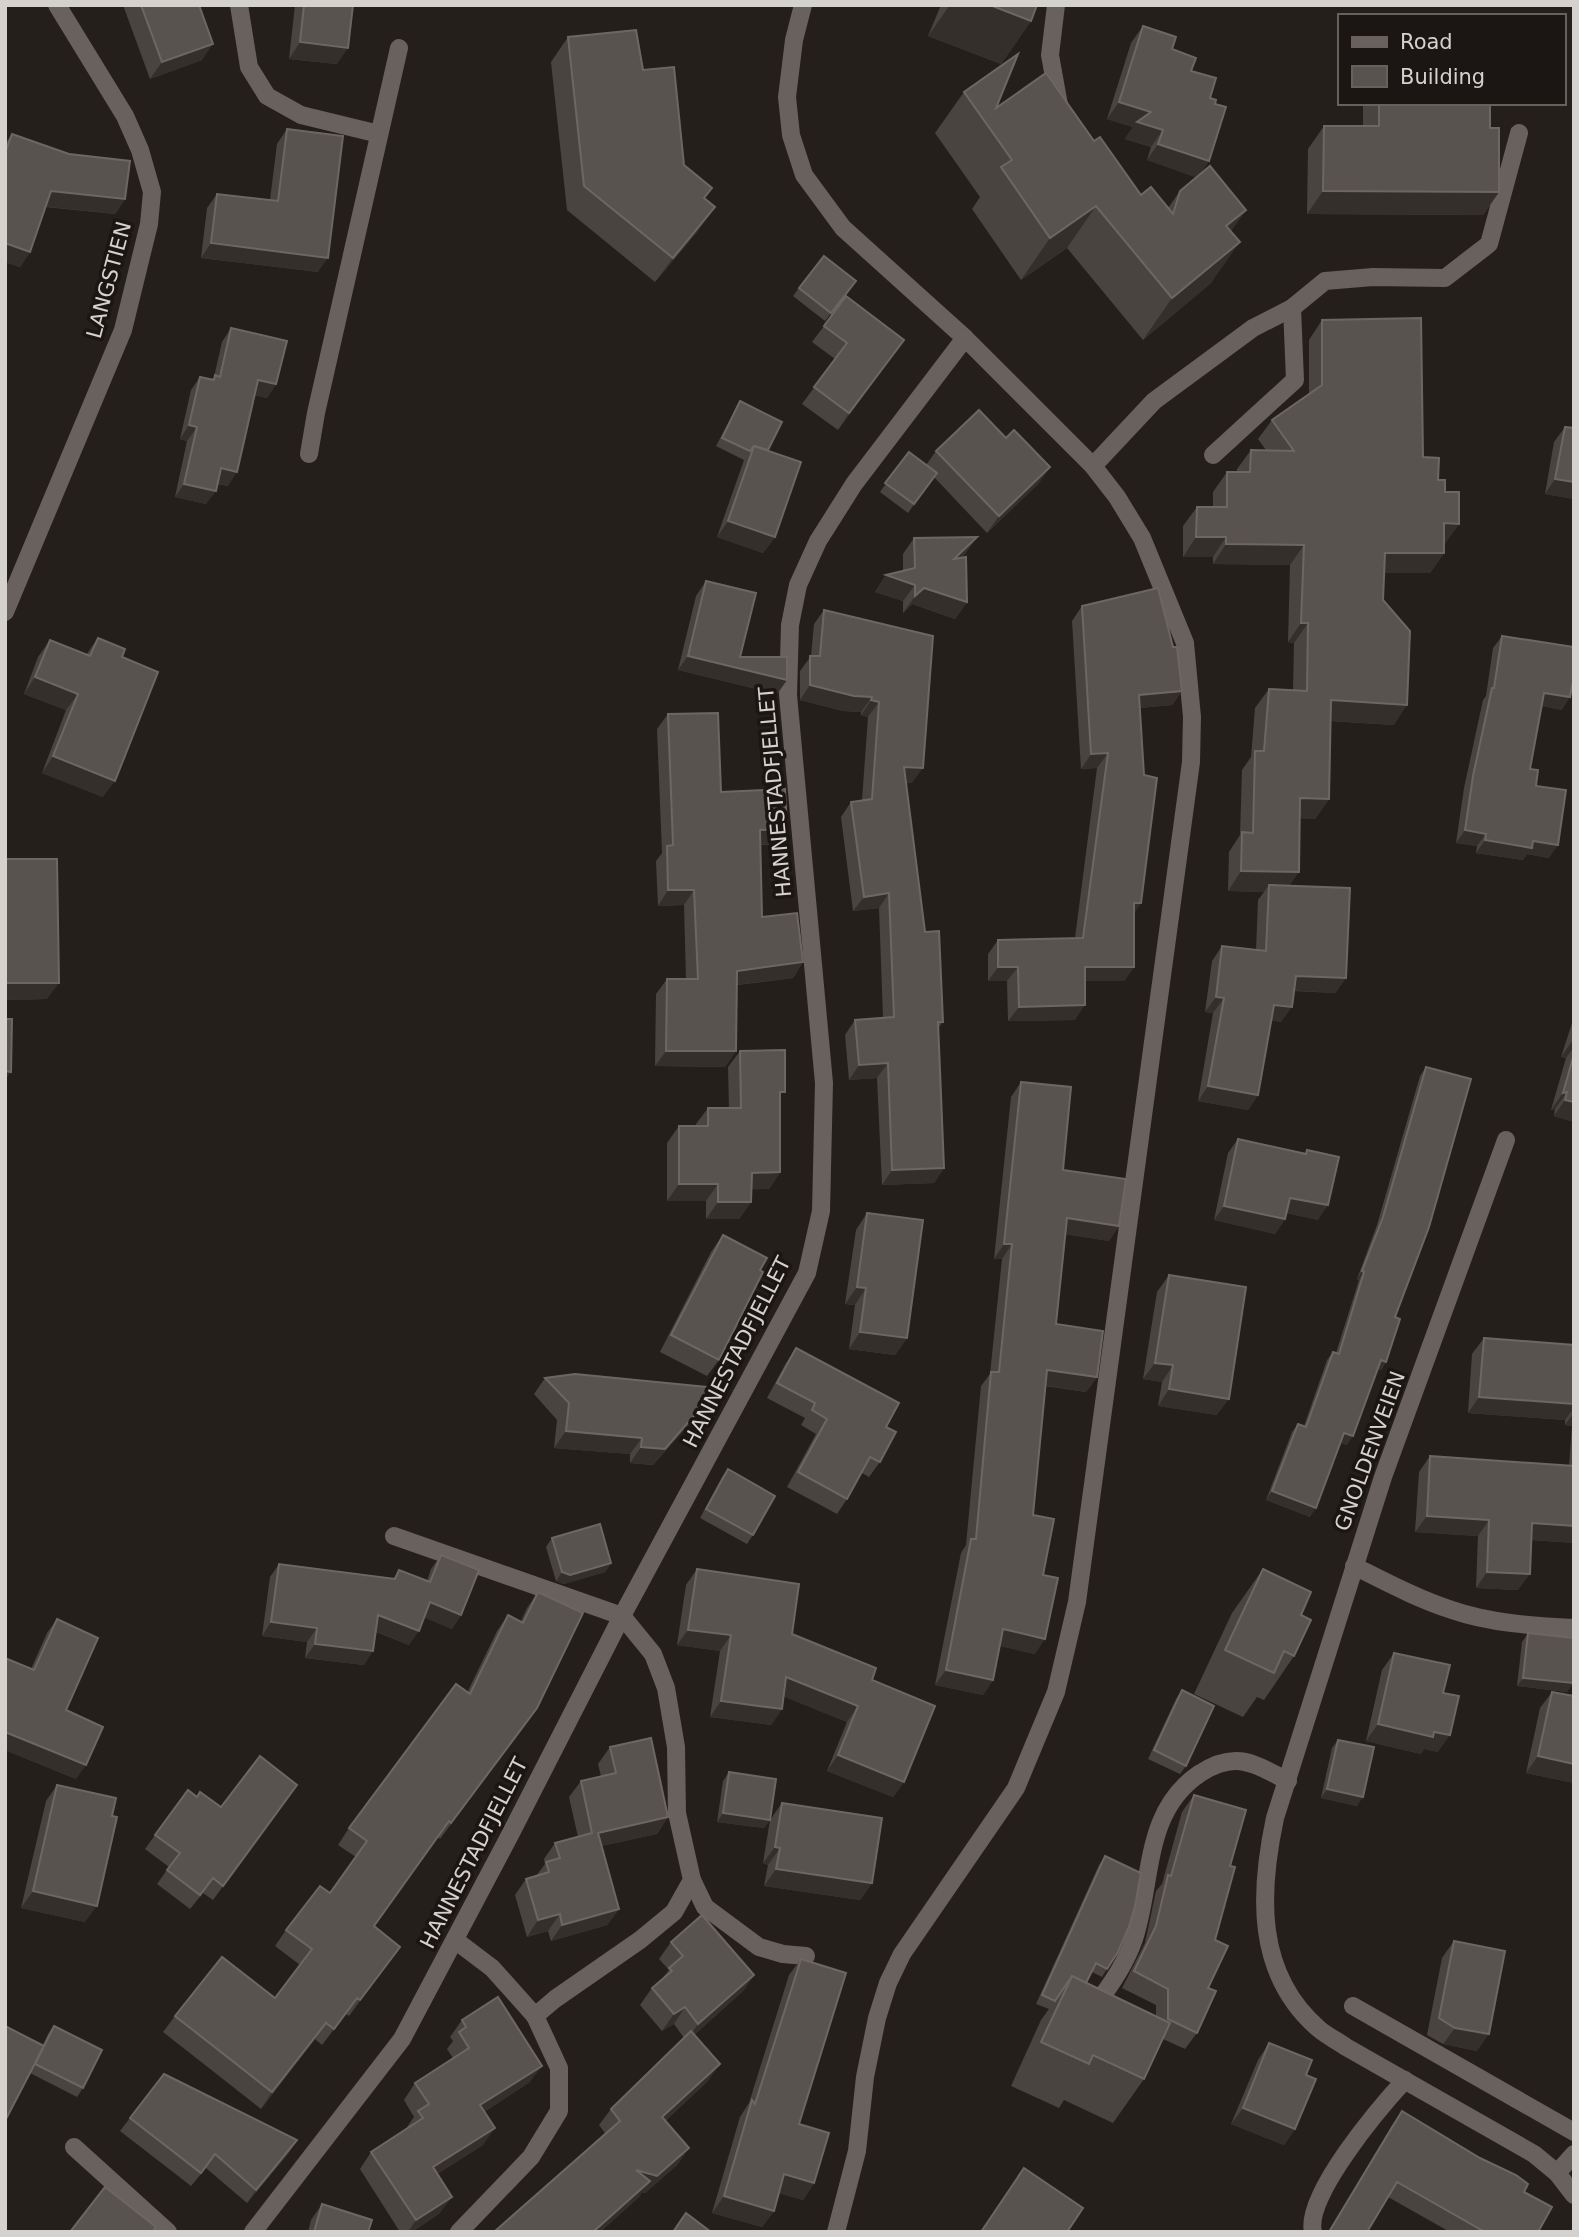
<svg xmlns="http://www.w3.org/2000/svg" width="1579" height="2237" font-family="'DejaVu Sans',sans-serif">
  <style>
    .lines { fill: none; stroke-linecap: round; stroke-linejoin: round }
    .lane { stroke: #68615e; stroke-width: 18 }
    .street { stroke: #68615e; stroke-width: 18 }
    .wall { fill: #4a4441 }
    .shaded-wall { fill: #352f2c }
    .building { fill: #595350; stroke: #6d6764; stroke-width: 2 }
    .labels { text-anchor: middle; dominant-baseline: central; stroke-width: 7; stroke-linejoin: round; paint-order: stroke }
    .street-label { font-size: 21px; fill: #d5d1cf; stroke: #1b1613 }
  </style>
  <rect width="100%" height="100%" fill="#251f1c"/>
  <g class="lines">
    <!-- lane -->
    <g class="lane">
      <polyline points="1056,5 1050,55 1059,105"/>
      <polyline points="1213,455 1295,380 1292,308"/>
      <polyline points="1093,466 1154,401 1253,328 1292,308 1325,281 1373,277 1445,278 1489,244 1519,133"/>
      <polyline points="692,1880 705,1907 759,1947 783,1954 806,1956"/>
      <polyline points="455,1940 492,1968 535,2016 555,1999 640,1940 674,1912 692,1880 677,1813 676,1747 666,1688 653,1654 622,1616"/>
      <polyline points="1353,2006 1574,2132"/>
      <path d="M1093 2008C1109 1988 1126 1963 1134 1939 1153 1881 1143 1812 1199 1774 1235 1750 1253 1763 1288 1781"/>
      <polyline points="74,2147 168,2232"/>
      <polyline points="1557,2173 1574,2154"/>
      <polyline points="459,2232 531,2157 559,2111 559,2068 535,2016"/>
      <path d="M1313 2232C1304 2196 1381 2106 1405 2080"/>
    </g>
    <!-- street -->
    <g class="street">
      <polyline points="239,5 249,67 267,96 301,115 379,134"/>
      <polyline points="803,5 794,40 787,97 791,135 804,175 843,228 965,338 1093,466 1117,497 1142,538 1185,643 1192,717 1191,762 1077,1602 1056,1692 1016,1788 902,1954 888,1983 877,2018 865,2077 857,2151 836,2232"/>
      <polyline points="309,454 316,413 399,48"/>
      <polyline points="5,612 123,330 149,224 152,192 140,150 125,116 57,5"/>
      <path d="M1506 1140 1383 1477 1275 1818C1259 1893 1255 1974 1319 2029 1327 2036 1338 2041 1346 2047L1534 2154 1557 2173 1574 2195"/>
      <polyline points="394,1536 622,1616"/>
      <path d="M1354 1566C1386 1582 1418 1599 1452 1610 1489 1623 1534 1626 1574 1628"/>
      <polyline points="253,2232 402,2039 511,1833 622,1616 807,1273 821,1211 824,1083 788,695 790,625 798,585 818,541 854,484 965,338"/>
    </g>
  </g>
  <!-- wall -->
  <g class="wall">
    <polygon points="123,5 199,5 202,60 150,79"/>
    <polygon points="295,5 353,5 337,64 289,59"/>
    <polygon points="941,5 1037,5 1031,21 1001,64 928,36"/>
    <polygon points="1143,26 1172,49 1191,71 1215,104 1209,161 1198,176 1246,210 1231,231 1211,283 1143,340 1067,248 1021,280 972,209 980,197 935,133 964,92 996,108 1094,141 1141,195 1168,208 1180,191 1197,177 1147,160 1151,147 1125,139 1133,127 1107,119 1131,43"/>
    <polygon points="568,37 643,70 684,165 705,199 698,231 655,282 567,210 551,62"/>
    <polygon points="1363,103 1490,103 1490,128 1499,192 1483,215 1307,214 1308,149 1324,126 1363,126"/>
    <polygon points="287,129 318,272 201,258 207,208 217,194 270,200 277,144"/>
    <polygon points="12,134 125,199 115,214 46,207 30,252 20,267 5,262 5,144"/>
    <polygon points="856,281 825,321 793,296 799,288"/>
    <polygon points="1322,320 1423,457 1445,492 1459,524 1444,544 1444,553 1430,573 1384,573 1383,600 1394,725 1330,721 1329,799 1315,819 1300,818 1289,886 1346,978 1335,993 1294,991 1281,1022 1271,1020 1258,1095 1248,1110 1198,1101 1213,1013 1205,1012 1212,961 1222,946 1256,950 1258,900 1264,892 1228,891 1229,852 1240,835 1242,770 1251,757 1255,708 1269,689 1293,690 1294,643 1288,642 1290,565 1213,564 1213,557 1183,557 1183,526 1197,507 1213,507 1213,492 1227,472 1237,472 1237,469 1251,450 1266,450 1258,439 1272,420 1309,394 1309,340"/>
    <polygon points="824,326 904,340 838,430 802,404 835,359 812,342"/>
    <polygon points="231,328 276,384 267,398 255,395 228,486 217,484 206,504 175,497 187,441 180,439 191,390 200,377 212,379 214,377 222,342"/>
    <polygon points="740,401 768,450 775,537 763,553 717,537 744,460 716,446 735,410"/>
    <polygon points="1574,425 1574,499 1545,494 1554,442 1565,427 1573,428"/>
    <polygon points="1006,438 1050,467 1038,484 987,533 934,477 908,513 880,492 909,452 926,465 936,451"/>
    <polygon points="977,537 965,554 961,558 967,602 955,619 912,604 903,613 903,601 875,592 886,575 903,571 903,554 914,538"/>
    <polygon points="706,581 740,657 787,680 777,694 678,670 696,596"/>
    <polygon points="1082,606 1182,691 1172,705 1140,708 1141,903 1134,912 1134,967 1124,981 1085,981 1075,1020 1008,1021 1007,981 988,981 988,954 998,940 1075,938 1097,768 1081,769 1072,621"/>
    <polygon points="824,610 933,636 912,783 906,783 925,932 943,1022 938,1028 944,1168 934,1183 882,1185 877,1078 849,1080 845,1035 855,1020 883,1018 879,908 853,911 841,817 851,802 862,800 868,717 861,715 861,712 843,711 800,700 800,671 811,656 814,624"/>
    <polygon points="1502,636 1562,710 1542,706 1530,769 1536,786 1549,858 1527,854 1523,860 1476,853 1477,846 1456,843 1464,788 1483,700 1486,696 1493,648"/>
    <polygon points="98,638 122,657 103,797 42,773 66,710 24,694 38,657 50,640 86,655"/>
    <polygon points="668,714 721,792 787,829 776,844 760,845 762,917 803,962 793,978 737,985 736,1051 725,1067 655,1066 656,994 667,979 686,979 684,905 658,906 656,861 662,853 657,729"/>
    <polygon points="5,859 47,999 5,1000"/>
    <polygon points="1574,1017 1574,1122 1554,1116 1555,1109 1551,1110 1566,1058 1561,1057"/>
    <polygon points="740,1051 780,1098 780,1172 769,1189 751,1189 751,1202 739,1219 706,1219 706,1201 667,1201 667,1143 679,1126 696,1126 696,1124 708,1108 729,1108 728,1067"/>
    <polygon points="1426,1067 1395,1317 1386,1362 1381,1370 1377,1369 1347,1445 1341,1443 1310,1517 1266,1500 1292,1432 1298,1424 1304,1426 1327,1360 1333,1352 1336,1353 1359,1280 1357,1279 1377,1225 1420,1076"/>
    <polygon points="1021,1082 1063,1170 1119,1226 1109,1241 1065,1234 1056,1324 1097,1377 1086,1392 1045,1386 1033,1515 1043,1575 1035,1654 1000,1646 993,1680 983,1695 935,1685 961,1553 966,1545 981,1386 990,1374 1002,1259 994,1259 1011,1097"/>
    <polygon points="1238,1139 1305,1153 1307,1150 1318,1220 1287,1213 1285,1219 1275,1234 1214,1220 1228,1153"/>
    <polygon points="867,1213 907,1338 895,1355 849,1349 855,1305 845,1304 856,1230"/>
    <polygon points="723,1235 760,1270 719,1360 707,1376 660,1352 711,1252"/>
    <polygon points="1169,1275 1217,1415 1158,1406 1162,1382 1143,1379 1157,1292"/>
    <polygon points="1484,1338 1574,1345 1574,1543 1531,1540 1518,1590 1476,1588 1478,1536 1415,1532 1419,1472 1430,1456 1569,1466 1572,1426 1565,1425 1565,1420 1468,1413 1472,1354"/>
    <polygon points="796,1348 886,1427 880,1462 869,1477 862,1473 847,1499 837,1514 787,1487 816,1434 801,1425 805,1418 767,1398 786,1363"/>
    <polygon points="545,1378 707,1404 653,1465 630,1463 630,1454 554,1448 557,1420 534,1394"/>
    <polygon points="728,1469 753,1535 747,1544 700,1518 722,1477"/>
    <polygon points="552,1538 611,1563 605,1572 564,1584 556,1581 546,1547"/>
    <polygon points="441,1555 461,1615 452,1629 424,1617 409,1645 376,1632 364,1665 305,1658 307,1642 262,1636 270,1577 279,1564 393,1579 399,1570 427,1581 431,1569"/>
    <polygon points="697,1569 792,1634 872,1680 904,1782 893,1797 827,1771 847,1722 783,1696 782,1709 771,1725 710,1717 720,1651 677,1645 686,1585"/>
    <polygon points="1263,1569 1294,1656 1264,1700 1257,1697 1243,1717 1194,1694 1232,1613"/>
    <polygon points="538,1592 537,1708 440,1839 438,1837 374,1926 400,1947 349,2016 346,2014 322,2045 315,2039 261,2109 163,2032 175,2016 275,1998 300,1965 275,1946 286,1930 330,1893 356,1857 338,1845 349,1828 467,1693 497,1631 508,1615 521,1621 527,1608"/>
    <polygon points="57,1619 66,1710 76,1779 5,1750 5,1658 31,1669 47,1633"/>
    <polygon points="1528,1633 1573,1683 1567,1692 1517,1686 1522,1642"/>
    <polygon points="1394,1653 1443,1693 1438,1752 1424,1749 1421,1754 1366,1741 1382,1670"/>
    <polygon points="1182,1690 1186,1766 1180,1774 1148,1759 1176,1699"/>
    <polygon points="1552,1692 1574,1696 1574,1783 1526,1773 1540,1708"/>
    <polygon points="1338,1740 1357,1806 1321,1798 1332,1748"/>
    <polygon points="610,1747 668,1817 657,1834 601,1846 619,1909 607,1925 551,1941 548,1931 527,1937 515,1895 526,1879 536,1876 545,1864 544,1859 555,1843 578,1837 569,1797 581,1781 601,1776 598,1764"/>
    <polygon points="729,1772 770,1820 764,1828 717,1822 723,1781"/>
    <polygon points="57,1785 112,1816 85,1922 21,1908 46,1801"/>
    <polygon points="297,1785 213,1900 203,1893 190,1909 157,1884 169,1867 145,1849 155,1835 197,1797 221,1807"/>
    <polygon points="1194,1795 1230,1866 1215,1940 1208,1988 1197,2033 1185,2049 1163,2039 1144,2079 1113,2123 1064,2100 1059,2108 1011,2086 1041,2020 1049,2009 1036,2004 1099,1865 1105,1856 1107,1969 1102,1977 1092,1972 1086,1983 1156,2017 1156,2005 1122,1988 1145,1943 1156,1891 1162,1884 1182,1812"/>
    <polygon points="782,1803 872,1883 860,1900 764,1886 768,1865 763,1863 770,1820"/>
    <polygon points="1454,1941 1477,2051 1443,2044 1427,2035 1442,1958"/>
    <polygon points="671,1942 754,1975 743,1991 694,2035 708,2081 665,2121 689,2148 677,2165 645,2193 642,2192 639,2197 600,2232 494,2232 605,2133 599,2125 611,2109 684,2038 674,2024 662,2031 640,2005 652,1988 661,1980 669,1970 659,1959"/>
    <polygon points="801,1959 799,2124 814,2183 803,2200 779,2193 774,2211 762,2227 712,2213 740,2117 749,2103 789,1975"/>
    <polygon points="462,2020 530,2082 484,2112 483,2145 437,2174 440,2213 412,2232 400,2232 360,2169 371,2152 408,2129 407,2127 414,2117 404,2100 415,2083 453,2058 447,2049 453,2041 450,2037"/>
    <polygon points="54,2026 83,2088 77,2097 30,2073 48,2034"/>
    <polygon points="1269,2043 1306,2075 1295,2129 1284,2145 1231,2124 1258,2060"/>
    <polygon points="1402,2111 1524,2192 1538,2232 1450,2232 1388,2197 1367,2232 1328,2232 1392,2125"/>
    <polygon points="130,2118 297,2140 288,2154 247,2203 206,2168 191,2186 120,2131"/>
    <polygon points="322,2204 368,2232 308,2232 311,2220"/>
  </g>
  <!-- shaded-wall -->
  <g class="shaded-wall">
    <polygon points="950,5 990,5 1031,21 1001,64 928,36"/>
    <polygon points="300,42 348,48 337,64 289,59"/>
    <polygon points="213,44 202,60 150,79 162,62"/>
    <polygon points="1119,102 1151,112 1163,130 1151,147 1125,139 1133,127 1107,119"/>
    <polygon points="1158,144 1209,161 1197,178 1147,160"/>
    <polygon points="51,191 125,199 115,214 41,206"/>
    <polygon points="1323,191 1499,192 1483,215 1307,214"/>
    <polygon points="1096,206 1067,248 1021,280 1050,238"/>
    <polygon points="715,207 698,231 655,282 673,258"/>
    <polygon points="1246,210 1217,251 1226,226"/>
    <polygon points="1240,242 1211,283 1143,340 1172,298"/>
    <polygon points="5,243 30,252 20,267 5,262"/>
    <polygon points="211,243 328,258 318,272 201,258"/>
    <polygon points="904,340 892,356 838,430 849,413"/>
    <polygon points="258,380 276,384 267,398 248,394"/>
    <polygon points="189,425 197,427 187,441 180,439"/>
    <polygon points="1050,467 1038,484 987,533 999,516"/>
    <polygon points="221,468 237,472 228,486 211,482"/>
    <polygon points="1555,479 1574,482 1574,499 1545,494"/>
    <polygon points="184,484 216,491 206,504 175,497"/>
    <polygon points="728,521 775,537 763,553 717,537"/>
    <polygon points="1444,523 1459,524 1445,544 1431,543"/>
    <polygon points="977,537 965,554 942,576 954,559"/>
    <polygon points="1196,537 1226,537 1213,557 1183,557"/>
    <polygon points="1226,544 1304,545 1290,565 1213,564"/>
    <polygon points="1385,553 1444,553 1430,573 1372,573"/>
    <polygon points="886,575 915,585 903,601 875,592"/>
    <polygon points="924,588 967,602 955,619 912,604 903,613 915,596"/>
    <polygon points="1301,623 1308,623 1294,643 1288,642"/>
    <polygon points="688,656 787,680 777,694 678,670"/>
    <polygon points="35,677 78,694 66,710 24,694"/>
    <polygon points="810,685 872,697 861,712 843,711 800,700"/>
    <polygon points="1182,691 1172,705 1129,709 1139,695"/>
    <polygon points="1544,693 1570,697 1562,710 1536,705"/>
    <polygon points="871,700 879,702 868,717 861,715"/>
    <polygon points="1331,700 1407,705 1394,725 1317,720"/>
    <polygon points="1108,753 1097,768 1081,769 1091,754"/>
    <polygon points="53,756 115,781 103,797 42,773"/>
    <polygon points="904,767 923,768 912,783 893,782"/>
    <polygon points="1300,798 1329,799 1315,819 1287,818"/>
    <polygon points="787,829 776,844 749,845 760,830"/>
    <polygon points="1465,830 1486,834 1477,846 1456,843"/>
    <polygon points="1485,840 1533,841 1558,845 1549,858 1527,854 1523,860 1476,853"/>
    <polygon points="1241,871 1299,872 1285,892 1269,885 1264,892 1228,891"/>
    <polygon points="668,890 694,890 684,905 658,906"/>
    <polygon points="889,893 879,908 853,911 864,897"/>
    <polygon points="1134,903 1141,903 1131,918"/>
    <polygon points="803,962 793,978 726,986 737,971"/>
    <polygon points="998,967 1018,967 1007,981 988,981"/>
    <polygon points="1085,967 1134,967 1124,981 1074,981"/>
    <polygon points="1296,976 1346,978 1335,993 1286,990"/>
    <polygon points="6,983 59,983 47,999 5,1000 5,985"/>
    <polygon points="1216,997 1224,998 1213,1013 1205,1012"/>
    <polygon points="1085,1005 1075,1020 1008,1021 1019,1007"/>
    <polygon points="1274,1005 1292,1007 1281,1022 1264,1019"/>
    <polygon points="1573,1040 1574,1047 1566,1058 1561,1057"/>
    <polygon points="666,1051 736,1051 725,1067 655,1066"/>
    <polygon points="888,1063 877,1078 849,1080 859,1065"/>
    <polygon points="5,1071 11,1072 5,1080"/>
    <polygon points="1208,1086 1258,1095 1248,1110 1198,1101"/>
    <polygon points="1567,1092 1555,1109 1551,1110 1563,1093"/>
    <polygon points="1565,1100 1574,1102 1574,1122 1554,1116"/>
    <polygon points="944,1168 934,1183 882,1185 892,1170"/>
    <polygon points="780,1172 769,1189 740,1190 752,1173"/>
    <polygon points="679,1184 718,1184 706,1201 667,1201"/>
    <polygon points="1290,1198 1328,1205 1318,1220 1280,1212"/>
    <polygon points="718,1202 751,1202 739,1219 706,1219"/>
    <polygon points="1224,1206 1285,1219 1275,1234 1214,1220"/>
    <polygon points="1067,1218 1119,1226 1109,1241 1056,1233"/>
    <polygon points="1004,1244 1012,1244 1002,1259 994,1259"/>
    <polygon points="1362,1271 1364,1272 1359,1280 1357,1279"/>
    <polygon points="857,1287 866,1288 855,1305 845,1304"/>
    <polygon points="860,1332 907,1338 895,1355 849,1349"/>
    <polygon points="1381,1360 1386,1362 1381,1370 1375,1369"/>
    <polygon points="1155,1363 1173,1365 1162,1382 1143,1379"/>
    <polygon points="1047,1370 1097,1377 1086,1392 1036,1384"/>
    <polygon points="718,1388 707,1404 653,1465 630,1463 641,1447"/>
    <polygon points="1169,1389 1229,1399 1217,1415 1158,1406"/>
    <polygon points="1479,1397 1574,1404 1574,1408 1565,1420 1468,1413"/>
    <polygon points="1574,1412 1574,1423 1572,1426 1565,1425"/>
    <polygon points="566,1431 642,1438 630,1454 554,1448"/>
    <polygon points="1344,1433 1353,1436 1347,1445 1339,1442"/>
    <polygon points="1272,1491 1316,1508 1310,1517 1266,1500"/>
    <polygon points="1427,1516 1489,1520 1478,1536 1415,1532"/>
    <polygon points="1532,1523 1574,1526 1574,1543 1520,1539"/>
    <polygon points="611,1563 605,1572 564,1584 556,1581 562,1572"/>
    <polygon points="1487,1572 1530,1574 1518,1590 1476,1588"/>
    <polygon points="430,1602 461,1615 452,1629 420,1616"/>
    <polygon points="378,1615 419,1631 409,1645 369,1629"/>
    <polygon points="271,1622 317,1628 307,1642 262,1636"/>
    <polygon points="1003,1629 1045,1639 1035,1654 993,1644"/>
    <polygon points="688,1630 731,1635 720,1651 677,1645"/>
    <polygon points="315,1644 373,1651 364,1665 305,1658"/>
    <polygon points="946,1670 993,1680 983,1695 935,1685"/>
    <polygon points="786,1677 858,1706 847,1722 775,1693"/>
    <polygon points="1523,1678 1573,1683 1567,1692 1517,1686"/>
    <polygon points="721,1701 782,1709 771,1725 710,1717"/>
    <polygon points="1378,1724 1434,1732 1450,1735 1438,1752 1424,1749 1421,1754 1366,1741"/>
    <polygon points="5,1732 86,1765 76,1779 5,1750"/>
    <polygon points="838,1755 904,1782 893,1797 827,1771"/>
    <polygon points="1538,1756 1574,1764 1574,1783 1526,1773"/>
    <polygon points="1327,1789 1363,1797 1357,1806 1321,1798"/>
    <polygon points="723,1813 770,1820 764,1828 717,1822"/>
    <polygon points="668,1817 657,1834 586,1849 598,1833"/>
    <polygon points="775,1847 780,1848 768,1865 763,1863"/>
    <polygon points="776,1869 872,1883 860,1900 764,1886"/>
    <polygon points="33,1891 97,1906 85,1922 21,1908"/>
    <polygon points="619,1909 607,1925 551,1941 562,1925"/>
    <polygon points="560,1914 548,1931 527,1937 538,1920"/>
    <polygon points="400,1947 389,1963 349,2016 360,2000"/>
    <polygon points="754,1975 743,1991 687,2041 698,2024"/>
    <polygon points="357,1998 346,2014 322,2045 334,2029"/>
    <polygon points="685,2007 674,2024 662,2031 674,2014"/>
    <polygon points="326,2023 315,2039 261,2109 272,2092"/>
    <polygon points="1455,2028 1489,2034 1477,2051 1443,2044"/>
    <polygon points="720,2064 708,2081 650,2134 662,2117"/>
    <polygon points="542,2066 530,2082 468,2122 480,2105"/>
    <polygon points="1243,2108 1295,2129 1284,2145 1231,2124"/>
    <polygon points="495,2128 483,2145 421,2184 433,2167"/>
    <polygon points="297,2140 288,2154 247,2203 256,2190"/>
    <polygon points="689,2148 677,2165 645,2193 642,2192 639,2197 600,2232 593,2232 636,2170"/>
    <polygon points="784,2174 814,2183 803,2200 773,2191"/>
    <polygon points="724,2196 774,2211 762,2227 712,2213"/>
    <polygon points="452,2197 440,2213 412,2232 408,2232 416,2220"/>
  </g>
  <!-- building -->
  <g class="building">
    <polygon points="141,5 199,5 213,44 162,62"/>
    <polygon points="304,5 353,5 348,48 300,42"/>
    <polygon points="990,5 1037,5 1031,21"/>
    <polygon points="1143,26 1176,37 1172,49 1196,58 1191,71 1216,78 1210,98 1216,100 1215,104 1226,107 1209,161 1158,144 1163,130 1137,122 1151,112 1119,102"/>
    <polygon points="636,30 643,70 674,67 684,165 712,188 704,198 715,207 673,258 584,186 568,37"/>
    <polygon points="1018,54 996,108 1046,73 1094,141 1100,137 1141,195 1151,187 1173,214 1180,191 1210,166 1246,210 1226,226 1240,242 1172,298 1096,206 1050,238 1001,167 1012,160 964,92"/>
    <polygon points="1379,103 1490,103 1490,128 1499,128 1499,192 1323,191 1324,126 1379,126"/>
    <polygon points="287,129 343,136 328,258 211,243 217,194 278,201"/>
    <polygon points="12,134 69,154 130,161 125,199 51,191 30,252 5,243 5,153"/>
    <polygon points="824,256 856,281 831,313 799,288"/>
    <polygon points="846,296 904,340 849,413 814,387 847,343 824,326"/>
    <polygon points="1421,318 1423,457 1439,458 1438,480 1445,480 1445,492 1459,492 1459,524 1444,523 1444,553 1385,553 1383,600 1410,631 1407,705 1331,700 1329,799 1300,798 1299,872 1241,871 1242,832 1253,833 1255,751 1264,751 1269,689 1307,691 1308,623 1301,623 1304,545 1226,544 1226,537 1196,537 1197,507 1227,507 1227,472 1250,472 1251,450 1294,451 1272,420 1322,385 1322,320"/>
    <polygon points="231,328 287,341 276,384 258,380 237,472 221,468 216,491 184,484 197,427 189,425 200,377 214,380 215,375 220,377"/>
    <polygon points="740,401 782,422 768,450 754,446 750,451 722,438"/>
    <polygon points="979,410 1006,438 1014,430 1050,467 999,516 936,451"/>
    <polygon points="1565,427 1574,428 1574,482 1555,479"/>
    <polygon points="754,446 801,462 775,537 728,521"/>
    <polygon points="909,452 937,473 914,504 885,483"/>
    <polygon points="977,537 954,559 966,557 967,602 924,588 915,596 915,585 886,575 915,568 914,538"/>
    <polygon points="706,581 756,593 740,657 787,657 787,680 688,656"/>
    <polygon points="1158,588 1173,647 1177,647 1182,691 1139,695 1144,775 1157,778 1141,903 1134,903 1134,967 1085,967 1085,1005 1019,1007 1018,967 998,967 998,940 1083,938 1108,753 1091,754 1082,606"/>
    <polygon points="824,610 933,636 923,768 904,767 925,932 939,931 943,1022 938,1022 944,1168 892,1170 888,1063 859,1065 855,1020 894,1017 889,893 864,897 851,802 872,799 879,702 871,700 872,697 854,696 810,685 810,656 820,656"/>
    <polygon points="1502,636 1574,647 1574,676 1570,697 1544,693 1530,769 1538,770 1536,786 1566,790 1558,845 1533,841 1532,848 1485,840 1486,834 1465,830 1473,776 1492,688 1494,688"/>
    <polygon points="98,638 125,649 122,657 158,672 115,781 53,756 78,694 35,677 50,640 90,656"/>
    <polygon points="718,713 721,792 785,789 787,829 760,830 762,917 797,913 803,962 737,971 736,1051 666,1051 667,979 698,979 694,890 668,890 667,846 673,845 668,714"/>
    <polygon points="5,859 57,859 59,983 6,983"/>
    <polygon points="1269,885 1350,888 1346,978 1296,976 1292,1007 1274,1005 1258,1095 1208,1086 1224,998 1216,997 1222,946 1266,951"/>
    <polygon points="5,1019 12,1019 11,1072 5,1071"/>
    <polygon points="785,1050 785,1092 780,1092 780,1172 752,1173 751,1202 718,1202 718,1184 679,1184 679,1126 708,1126 708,1108 741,1108 740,1051"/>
    <polygon points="1574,1054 1574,1102 1565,1100 1567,1092 1563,1093"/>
    <polygon points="1426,1067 1471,1079 1429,1227 1395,1317 1400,1319 1386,1362 1381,1360 1353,1436 1344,1433 1316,1508 1272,1491 1298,1424 1306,1427 1333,1352 1339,1354 1364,1272 1362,1271 1383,1217"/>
    <polygon points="1021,1082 1071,1087 1063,1170 1126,1179 1119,1226 1067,1218 1056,1324 1103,1331 1097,1377 1047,1370 1033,1515 1054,1519 1043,1575 1058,1578 1045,1639 1003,1629 993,1680 946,1670 971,1539 976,1539 991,1372 999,1372 1012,1244 1004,1244"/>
    <polygon points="1238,1139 1306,1154 1307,1150 1339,1157 1328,1205 1290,1198 1285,1219 1224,1206"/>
    <polygon points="867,1213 923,1220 907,1338 860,1332 866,1288 857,1287"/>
    <polygon points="723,1235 767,1258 760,1270 763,1272 719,1360 671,1335"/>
    <polygon points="1169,1275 1246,1287 1229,1399 1169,1389 1173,1365 1155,1363"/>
    <polygon points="1484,1338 1574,1345 1574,1404 1479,1397"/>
    <polygon points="796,1348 899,1403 886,1427 896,1432 880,1462 870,1457 847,1499 798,1472 827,1419 812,1410 815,1403 777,1383"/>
    <polygon points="575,1374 718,1388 665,1449 641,1447 642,1438 566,1431 569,1403 545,1378"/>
    <polygon points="1430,1456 1574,1466 1574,1526 1532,1523 1530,1574 1487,1572 1489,1520 1427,1516"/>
    <polygon points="728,1469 775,1496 753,1535 706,1509"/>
    <polygon points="600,1524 611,1563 570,1575 562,1572 552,1538"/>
    <polygon points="441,1555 479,1570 461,1615 430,1602 419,1631 378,1615 373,1651 315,1644 317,1628 271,1622 279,1564 395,1579 399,1570 430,1582"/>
    <polygon points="697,1569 799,1584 792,1634 876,1668 872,1680 935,1706 904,1782 838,1755 858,1706 786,1677 782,1709 721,1701 731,1635 688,1630"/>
    <polygon points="1263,1569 1311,1592 1301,1615 1311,1620 1294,1656 1284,1651 1274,1673 1225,1650"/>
    <polygon points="538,1592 583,1613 537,1708 451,1823 449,1821 374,1926 400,1947 360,2000 357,1998 334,2029 326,2023 272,2092 175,2016 222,1957 275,1998 312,1949 286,1930 320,1886 330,1893 367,1841 349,1828 456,1684 470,1694 508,1615 523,1623"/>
    <polygon points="57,1619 98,1638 66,1710 103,1727 86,1765 5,1732 5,1658 34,1670"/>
    <polygon points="1528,1633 1574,1638 1573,1683 1523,1678"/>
    <polygon points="1394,1653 1450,1665 1443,1693 1459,1696 1450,1735 1434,1732 1433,1737 1378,1724"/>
    <polygon points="1182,1690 1214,1706 1186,1766 1154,1750"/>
    <polygon points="1552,1692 1574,1696 1574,1764 1538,1756"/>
    <polygon points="651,1738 668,1817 598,1833 619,1909 562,1925 560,1914 538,1920 526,1879 549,1872 546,1862 560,1858 555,1843 592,1833 581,1781 616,1773 610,1747"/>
    <polygon points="1338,1740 1374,1747 1363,1797 1327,1789"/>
    <polygon points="260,1756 297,1785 223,1886 213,1878 200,1895 167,1870 180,1853 155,1835 188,1790 197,1797 200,1792 221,1807"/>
    <polygon points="729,1772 776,1779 770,1820 723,1813"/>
    <polygon points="57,1785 116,1798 112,1816 117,1817 97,1906 33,1891"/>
    <polygon points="1194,1795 1246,1810 1230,1866 1235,1867 1215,1940 1228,1946 1208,1988 1216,1991 1197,2033 1168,2019 1168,1989 1134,1971 1156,1926 1168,1875 1171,1876"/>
    <polygon points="782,1803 882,1818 872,1883 776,1869 780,1848 775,1847"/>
    <polygon points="1105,1856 1141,1873 1135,1906 1129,1927 1118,1952 1107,1969 1096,1963 1086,1983 1072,1976 1055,2001 1042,1995"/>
    <polygon points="702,1915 754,1975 698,2024 685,2007 674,2014 652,1988 672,1971 669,1968 683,1956 671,1942"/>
    <polygon points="1454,1941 1505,1951 1489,2034 1455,2028 1439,2018"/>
    <polygon points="801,1959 846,1973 799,2124 829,2133 814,2183 784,2174 774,2211 724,2196 752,2100 755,2104"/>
    <polygon points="1072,1976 1170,2023 1144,2079 1093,2055 1089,2064 1041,2042"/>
    <polygon points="498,1997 542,2066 480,2105 495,2128 433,2167 452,2197 416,2220 371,2152 423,2118 418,2111 429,2104 415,2083 469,2048 459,2032 466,2027 462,2020"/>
    <polygon points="5,2026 44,2046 5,2121"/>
    <polygon points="54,2026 102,2050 83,2088 35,2064"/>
    <polygon points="691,2031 720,2064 662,2117 689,2148 657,2176 636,2170 650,2181 593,2232 494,2232 620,2121 611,2109"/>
    <polygon points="1269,2043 1312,2060 1306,2075 1316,2079 1295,2129 1243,2108"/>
    <polygon points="164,2074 297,2140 256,2190 215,2154 201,2173 130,2118"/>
    <polygon points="1402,2111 1480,2158 1516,2175 1528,2184 1524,2192 1552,2207 1538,2232 1485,2232 1397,2182 1367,2232 1329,2232"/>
    <polygon points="1024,2168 1083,2208 1067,2232 981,2232"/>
    <polygon points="105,2187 156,2227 152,2232 70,2232"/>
    <polygon points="322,2204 372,2220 368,2232 314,2232"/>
    <polygon points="686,2213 711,2232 673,2232"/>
  </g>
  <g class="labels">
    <!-- street labels -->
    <g class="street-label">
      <text transform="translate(109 280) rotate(-75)">LANGSTIEN</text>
      <text transform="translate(775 792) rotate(-95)">HANNESTADFJELLET</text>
      <text transform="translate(737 1352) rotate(-63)">HANNESTADFJELLET</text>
      <text transform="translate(1370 1451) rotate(-70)">GNOLDENVEIEN</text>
      <text transform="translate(474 1853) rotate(-63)">HANNESTADFJELLET</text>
    </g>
  </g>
  <!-- border -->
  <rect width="1579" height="2237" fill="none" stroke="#d5d1cf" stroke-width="14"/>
  <!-- legend -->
  <rect x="1338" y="14" width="228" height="91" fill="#1b1613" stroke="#65615e" stroke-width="2"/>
  <rect x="1352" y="37" width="35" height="10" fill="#68615e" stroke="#65615e" stroke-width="2"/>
  <text x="1400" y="49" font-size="21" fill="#d5d1cf">Road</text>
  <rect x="1352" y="66" width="35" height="21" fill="#595350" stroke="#65615e" stroke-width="2"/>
  <text x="1400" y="84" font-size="21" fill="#d5d1cf">Building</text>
</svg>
